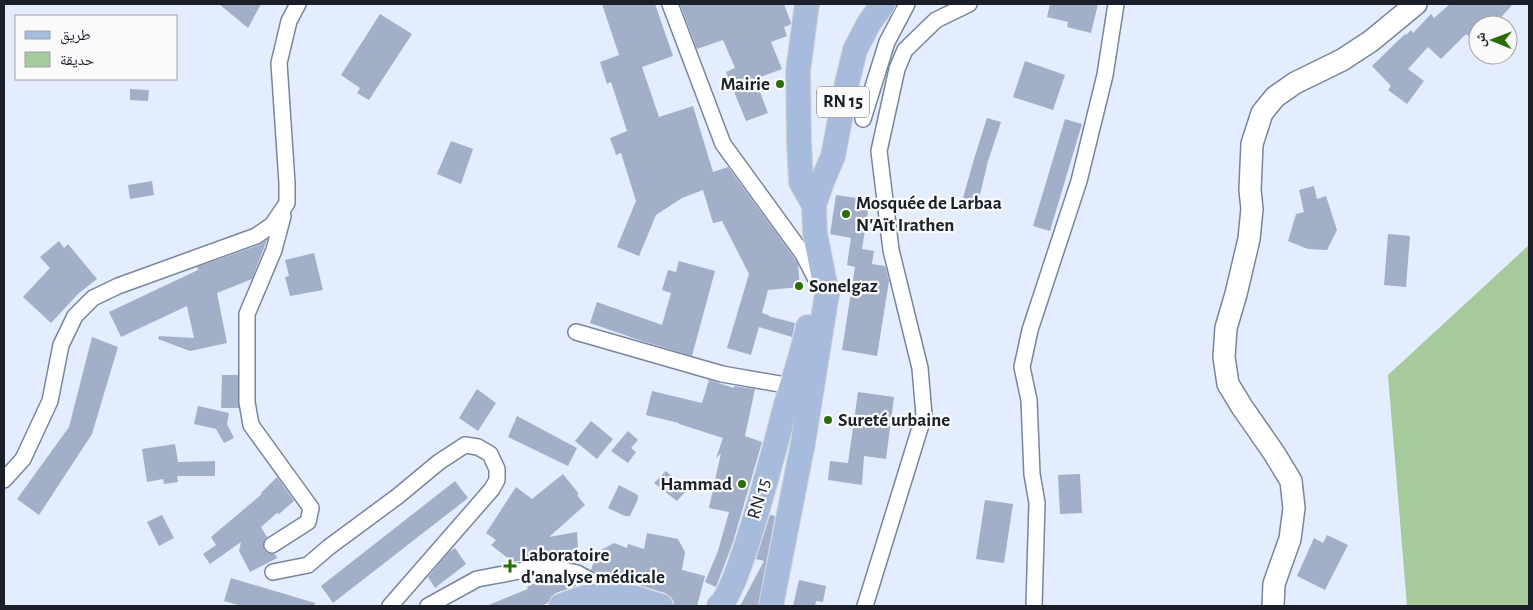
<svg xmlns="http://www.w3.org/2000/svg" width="1533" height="610" font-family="'Alegreya Sans','Noto Naskh Arabic',sans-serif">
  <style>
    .green { fill: #a5ca9b }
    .building { fill: #a1afc9 }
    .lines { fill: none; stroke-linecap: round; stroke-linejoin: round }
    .street-casing { stroke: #77859d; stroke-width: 18 }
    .secondary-casing { stroke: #77859d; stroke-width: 24 }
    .primary-casing { stroke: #d1d2d4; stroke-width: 26 }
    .street { stroke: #fff; stroke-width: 15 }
    .secondary { stroke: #fff; stroke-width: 21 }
    .primary { stroke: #a7bbdd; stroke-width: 24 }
    .poi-dot { fill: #296d08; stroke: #fafafa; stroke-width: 2 }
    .labels { text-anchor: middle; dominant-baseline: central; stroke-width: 4.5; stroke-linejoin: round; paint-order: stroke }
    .shield { fill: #fafafa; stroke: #5d6168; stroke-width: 1 }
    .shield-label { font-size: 18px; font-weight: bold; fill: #1a1f29 }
    .poi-label { font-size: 19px; font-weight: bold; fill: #1a1f29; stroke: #fafafa; text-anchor: start }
    .street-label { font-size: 19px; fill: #1a1f29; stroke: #fafafa }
  </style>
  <rect width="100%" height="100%" fill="#e4edfe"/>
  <!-- green -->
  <polygon class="green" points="1529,245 1529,606 1407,606 1388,375"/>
  <!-- building -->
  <g class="building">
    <polygon points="219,4 261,4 248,28"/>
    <polygon points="602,4 655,4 673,56 642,67 659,117 693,106 713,172 728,167 795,259 798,264 800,287 768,290 762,313 769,315 768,316 795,323 792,337 759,327 751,355 727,348 749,274 722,221 713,223 703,190 682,198 656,215 639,256 617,247 636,201 621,153 616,155 610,138 627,131 611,82 607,84 600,62 619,55"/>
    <polygon points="680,4 784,4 791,23 790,25 784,27 787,36 771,42 782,69 755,79 768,113 746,121 726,72 735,68 723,40 697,49"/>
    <polygon points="1050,4 1098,4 1091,33 1067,27 1068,22 1047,17"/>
    <polygon points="1450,4 1513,4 1494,25 1478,25 1478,44 1466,34 1441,59 1428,47 1408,69 1424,81 1407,104 1388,90 1391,86 1372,66 1405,34 1406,35 1411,30 1413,33 1431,14 1434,18"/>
    <polygon points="380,14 412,34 369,100 357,93 360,88 341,75"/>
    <polygon points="1025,61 1065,75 1053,110 1013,97"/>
    <polygon points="130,89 149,90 148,101 130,100"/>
    <polygon points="987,118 1001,122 988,161 977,208 961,205 974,159"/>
    <polygon points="1065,119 1082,124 1050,231 1033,226"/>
    <polygon points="451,141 473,149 461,184 437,174"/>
    <polygon points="152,181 154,195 130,199 128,185"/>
    <polygon points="1314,186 1317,199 1326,196 1337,230 1327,250 1308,249 1288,241 1296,214 1304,212 1299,190"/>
    <polygon points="836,195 870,200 862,249 874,251 872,264 885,266 889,281 877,356 842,350 855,267 847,265 851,238 830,234"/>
    <polygon points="1388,234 1410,236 1406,287 1384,285"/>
    <polygon points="267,240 252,279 217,293 227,343 190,351 158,339 159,336 194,338 187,306 121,337 109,312 198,270 197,267 259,245"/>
    <polygon points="59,241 64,248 68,244 97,279 78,294 51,323 23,297 50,268 40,257"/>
    <polygon points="314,253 323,290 290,296 285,277 289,276 285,260"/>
    <polygon points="679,261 715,271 692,356 639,340 590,323 597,302 662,325 671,293 662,290 668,270 676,272"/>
    <polygon points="92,337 118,347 92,434 39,515 17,499 69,427"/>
    <polygon points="222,375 238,375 239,408 221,408"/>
    <polygon points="709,380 734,388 734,386 755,389 745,436 762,442 733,542 716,587 705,582 718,551 729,512 709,508 721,453 716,458 723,438 679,424 679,423 646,415 652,391 702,403"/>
    <polygon points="477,389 496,403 478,431 459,418"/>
    <polygon points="858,392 894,397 886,459 864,456 862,485 828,480 830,461 848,463"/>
    <polygon points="198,406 229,413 227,424 234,438 224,443 216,429 194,424"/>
    <polygon points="517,416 577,448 568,466 508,437"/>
    <polygon points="591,421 613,439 597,459 575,441"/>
    <polygon points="628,431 638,440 631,448 636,452 628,463 611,451"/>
    <polygon points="175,444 178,462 215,461 215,476 177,476 178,482 164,484 163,479 147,482 142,449"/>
    <polygon points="666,471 687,490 677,501 654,483"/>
    <polygon points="563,474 579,494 577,495 585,505 549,537 577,532 578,549 513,562 491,545 496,540 486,533 516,487 532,499"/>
    <polygon points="1080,474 1082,513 1060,514 1058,475"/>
    <polygon points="277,477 294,501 279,514 277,513 261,527 267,537 264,541 264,550 268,553 275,554 277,558 250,572 239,551 241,542 210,564 203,554 216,545 211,537 262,494 261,493"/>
    <polygon points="455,481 468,498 333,603 321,586"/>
    <polygon points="619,485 638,495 638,499 630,516 625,516 608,508"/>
    <polygon points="985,500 1013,504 1004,563 976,559"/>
    <polygon points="162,515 174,538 159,546 147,522"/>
    <polygon points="770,515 775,516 758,606 740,606 764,561 756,559"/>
    <polygon points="647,533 678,539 685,552 682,570 705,576 697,606 674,606 674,602 671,597 665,593 629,582 610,580 591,570 597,552 614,543 627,548 628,544 644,549"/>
    <polygon points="1327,535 1348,545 1325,590 1297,576 1314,538 1323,543"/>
    <polygon points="455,548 466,564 435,588 428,577 449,552"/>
    <polygon points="549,576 574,582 576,586 556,593 551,597 548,603 541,606 486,606 528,589 527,587"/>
    <polygon points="231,578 315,603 314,606 242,606 224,601"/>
    <polygon points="799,580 826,586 823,602 816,601 815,606 793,606"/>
  </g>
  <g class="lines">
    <!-- street casing -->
    <g class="street-casing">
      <g id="street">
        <polyline points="670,4 723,144 803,254 818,283"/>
        <polyline points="863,119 887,42 907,4"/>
        <polyline points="576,332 722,374 791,386"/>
        <polyline points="4,480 23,459 50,401 61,345 75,316 93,298 118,286 256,236 272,225 287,203 287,183 279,63 289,21 298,4"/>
        <polyline points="272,545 308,522 311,508 251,425 247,402 247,314 274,250 283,216"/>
        <polyline points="273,572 308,565 329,547 398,496 439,462 465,445 478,447 490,454 497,469 497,480 492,489 390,606"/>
        <polyline points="428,606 477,579 546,566 577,573 612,592"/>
        <polyline points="865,606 924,415 920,368 891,250 879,151 897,69 905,50 936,20 969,4"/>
        <polyline points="1034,606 1037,503 1032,474 1029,400 1022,367 1030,330 1079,181 1105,75 1116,4"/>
      </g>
    </g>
    <!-- secondary casing -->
    <g class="secondary-casing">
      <polyline id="secondary" points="1273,606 1274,584 1290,539 1294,508 1291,481 1274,453 1242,407 1228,384 1224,357 1226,328 1236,294 1249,239 1252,209 1250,190 1252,144 1262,113 1275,97 1295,83 1342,60 1371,41 1416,4"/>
    </g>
    <!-- primary casing -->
    <g class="primary-casing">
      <g id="primary">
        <polyline points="807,4 798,71 799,141 801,182 814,205"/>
        <path d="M561 606C577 600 596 592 615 594 629 595 647 602 661 606"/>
        <path d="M719 606C738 594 777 439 785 408 793 381 802 355 808 327"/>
        <polyline points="771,606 803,443 827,294 815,233 814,205 822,182 833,156 847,83 855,50 869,23 883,4"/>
      </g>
    </g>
    <!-- street -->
    <use href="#street" class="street"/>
    <!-- secondary -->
    <use href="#secondary" class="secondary"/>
    <!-- primary -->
    <use href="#primary" class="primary"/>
  </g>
  <!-- markers -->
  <g class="poi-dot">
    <circle cx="780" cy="84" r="5"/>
    <circle cx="846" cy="214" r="5"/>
    <circle cx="799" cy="286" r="5"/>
    <circle cx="828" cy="420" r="5"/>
    <circle cx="742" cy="484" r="5"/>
    <path d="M507.5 558.5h5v5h5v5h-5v5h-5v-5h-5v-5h5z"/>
  </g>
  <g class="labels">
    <!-- shield labels -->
    <rect class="shield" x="817" y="86.5" width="52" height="31" rx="4"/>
    <g class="shield-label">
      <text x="843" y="102">RN 15</text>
    </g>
    <!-- poi labels -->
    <g class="poi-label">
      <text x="770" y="84" text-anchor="end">Mairie</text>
      <text x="856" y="203">Mosquée de Larbaa<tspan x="856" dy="22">N'Aït Irathen</tspan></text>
      <text x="809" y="286">Sonelgaz</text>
      <text x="838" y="420">Sureté urbaine</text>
      <text x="732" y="484" text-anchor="end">Hammad</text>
      <text x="521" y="555">Laboratoire<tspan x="521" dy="22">d'analyse médicale</tspan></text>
    </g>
    <!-- street labels -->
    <g class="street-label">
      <text transform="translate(759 499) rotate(-74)">RN 15</text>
    </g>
  </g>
  <!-- border -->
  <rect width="1533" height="610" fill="none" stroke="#1a1f29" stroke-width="10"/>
  <!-- legend -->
  <rect x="15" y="15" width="162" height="65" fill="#fafafa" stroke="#a0a2a6"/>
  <rect x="25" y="31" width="25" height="8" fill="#a7bbdd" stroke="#a0a2a6"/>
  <text x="60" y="40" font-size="15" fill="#1a1f29">طريق</text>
  <rect x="25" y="52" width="25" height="15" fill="#a5ca9b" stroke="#a0a2a6"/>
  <text x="60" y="65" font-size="15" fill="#1a1f29">حديقة</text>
  <!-- north arrow -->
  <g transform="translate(1493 40) rotate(271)"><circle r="24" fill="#fafafa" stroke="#a0a2a6"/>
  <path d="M0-4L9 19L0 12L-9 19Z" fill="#296d08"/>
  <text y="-8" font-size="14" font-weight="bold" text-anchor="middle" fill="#1a1f29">ش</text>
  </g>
</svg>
